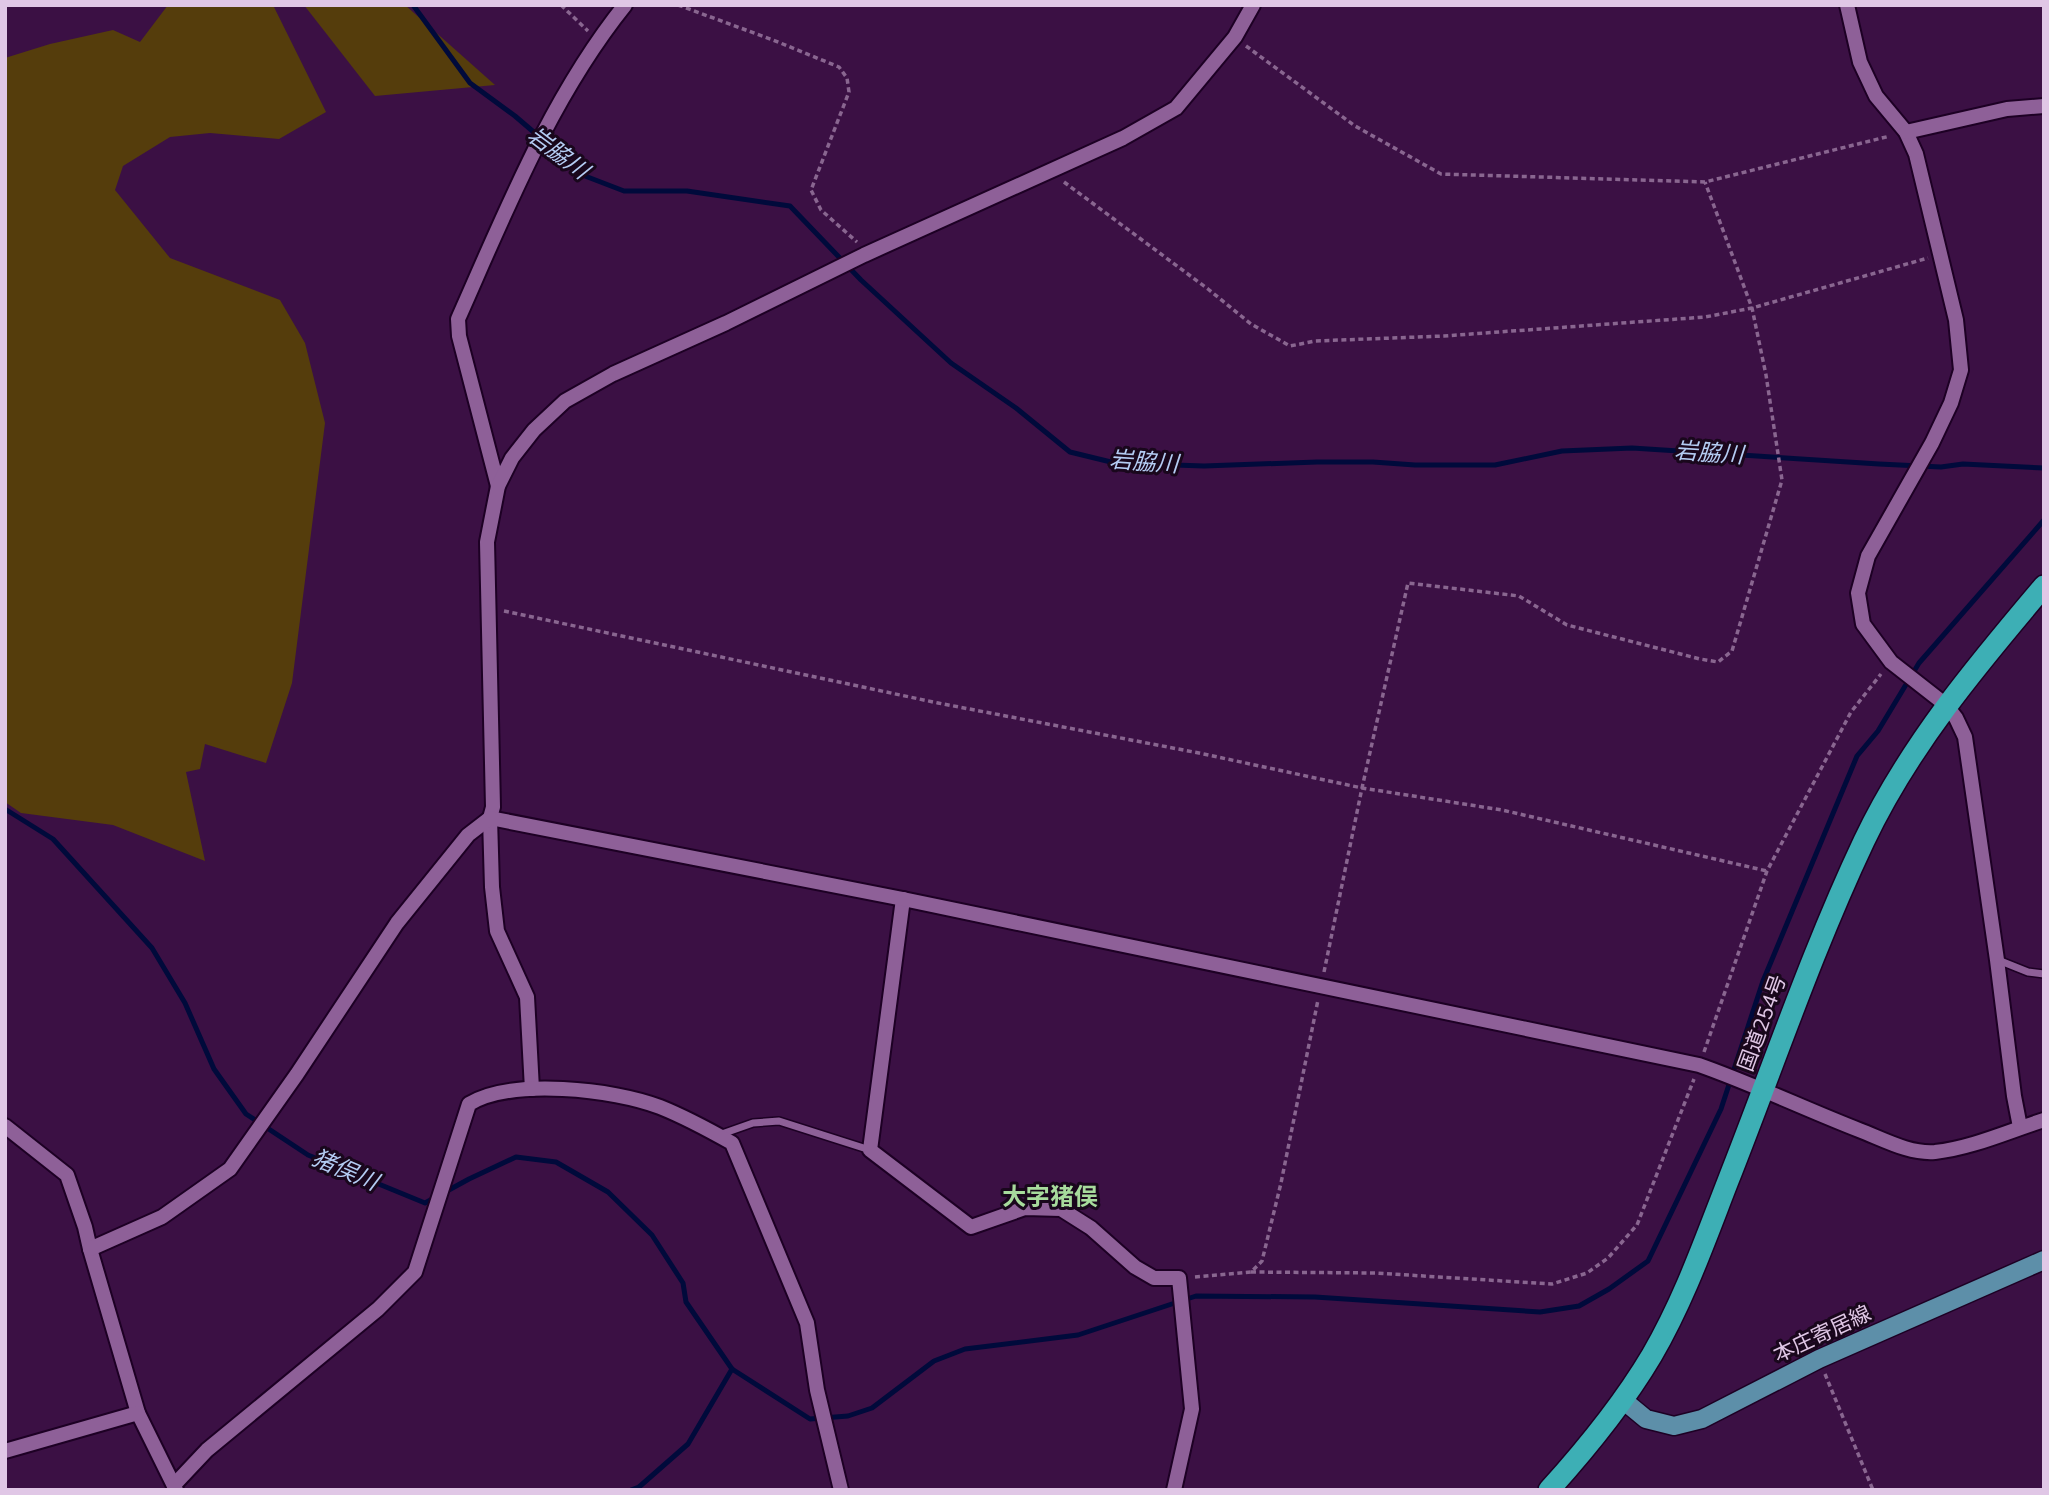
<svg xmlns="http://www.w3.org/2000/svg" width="2049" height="1495" font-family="'Nunito Sans','Noto Sans JP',sans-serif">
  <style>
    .green { fill: #553d0c }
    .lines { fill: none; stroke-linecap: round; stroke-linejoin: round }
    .stream { stroke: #000a3b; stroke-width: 5 }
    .lane-casing { stroke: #1d0024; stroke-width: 10 }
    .street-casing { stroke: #1d0024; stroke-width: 18 }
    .primary-casing { stroke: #1d0024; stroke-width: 21 }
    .highway-casing { stroke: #1d0024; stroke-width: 24 }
    .path { stroke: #896690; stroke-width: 3.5; stroke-dasharray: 5 3.5; stroke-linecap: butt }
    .lane { stroke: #8e6098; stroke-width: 7 }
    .street { stroke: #8e6098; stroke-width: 14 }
    .primary { stroke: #5d8fa9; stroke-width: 18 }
    .highway { stroke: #3dafb5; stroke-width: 21 }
    .labels { text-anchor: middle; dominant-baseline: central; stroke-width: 6; stroke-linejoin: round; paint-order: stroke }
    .street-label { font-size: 21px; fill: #e0c7e6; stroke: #19071c }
    .water-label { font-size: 23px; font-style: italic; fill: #b4ccf3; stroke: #19071c }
    .quarter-label { font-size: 24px; font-weight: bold; fill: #a7db9c; stroke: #19071c }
  </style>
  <rect width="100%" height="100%" fill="#3b1044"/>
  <!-- green -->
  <g class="green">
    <polygon points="168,5 273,5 326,112 279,139 210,133 170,137 123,166 115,190 170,258 280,300 305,343 325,423 292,683 266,763 205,744 200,769 186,772 205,861 113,825 21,813 5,802 5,58 50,44 113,30 140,42"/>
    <polygon points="304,5 405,5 495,85 375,96"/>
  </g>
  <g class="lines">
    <!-- stream -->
    <g class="stream">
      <polyline points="413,5 470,83 515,116 585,176 624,191 687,191 790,206 861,280 951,363 1016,408 1070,452 1115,463 1204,466 1317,462 1373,462 1415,465 1495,465 1562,451 1632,448 1879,464 1941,467 1963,464 2044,468"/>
      <polyline points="5,809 53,839 152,948 185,1003 214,1069 246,1114 308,1155 425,1203 469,1179 516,1157 556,1162 608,1192 652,1235 683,1283 686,1302 732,1369 810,1419 848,1416 872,1408 934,1361 965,1349 1078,1335 1196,1296 1315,1297 1540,1312 1579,1306 1609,1289 1648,1261 1721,1109 1763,981 1857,756 1878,731 1919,663 2044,520"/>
      <polyline points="631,1490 639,1487 688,1444 732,1369"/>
    </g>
    <!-- lane casing -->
    <g class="lane-casing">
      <g id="lane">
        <polyline points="1998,960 2028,972 2044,974"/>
        <polyline points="719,1135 753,1123 779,1121 870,1150"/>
      </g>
    </g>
    <!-- street casing -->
    <g class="street-casing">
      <g id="street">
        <polyline points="1847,5 1860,62 1876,96 1906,132 1916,154 1956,320 1961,370 1951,403 1932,443 1868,556 1858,593 1863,624 1891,662 1946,705 1956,718 1965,737 1997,960 2014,1096 2020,1127"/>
        <polyline points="1906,132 2007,109 2044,106"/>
        <path d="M498 486 459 336 458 319C506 211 551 97 625 5"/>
        <polyline points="903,899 870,1150 971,1227 1025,1208 1061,1209 1091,1228 1135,1267 1154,1278 1179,1278 1192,1409 1174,1490"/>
        <polyline points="532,1089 527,997 497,931 492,887 490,818 493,807 487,542 498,486 512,458 534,430 565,401 613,374 726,323 864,255 1123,138 1176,108 1235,37 1253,5"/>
        <polyline points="5,1126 67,1175 85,1227 90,1249 138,1413 176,1490"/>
        <path d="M90 1249 162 1217 230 1169 297 1074 397 923 468 835 490 818 903 899 1699 1065C1753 1084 1805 1109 1859 1130 1883 1139 1909 1154 1935 1152 1972 1148 2009 1131 2044 1120"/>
        <polyline points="5,1451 138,1413"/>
        <path d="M174 1485 207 1450 378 1309 415 1272 469 1104C511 1078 614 1089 660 1107 685 1117 709 1130 732 1143L807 1323 817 1390 841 1490"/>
      </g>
    </g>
    <!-- primary casing -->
    <g class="primary-casing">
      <polyline id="primary" points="1623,1400 1646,1419 1674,1426 1702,1419 1819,1359 2044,1260"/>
    </g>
    <!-- highway casing -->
    <g class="highway-casing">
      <path id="highway" d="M1549 1490C1587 1448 1623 1404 1652 1355 1684 1300 1705 1240 1728 1181 1773 1067 1812 951 1864 841 1909 746 1977 665 2044 586"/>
    </g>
    <!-- path -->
    <g class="path">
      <polyline points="561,5 588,31"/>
      <polyline points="678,5 773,40 839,67 847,78 849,92 811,190 821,210 857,242"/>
      <polyline points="1246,46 1355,126 1441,174 1705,182 1890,136"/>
      <polyline points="1064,182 1208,289 1251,324 1290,346 1315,341 1444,336 1705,317 1752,308 1928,258"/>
      <polyline points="504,611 938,703 1199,753 1362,788 1502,810 1767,871"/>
      <polyline points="1324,972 1362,788 1408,583 1519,596 1567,625 1700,659 1718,662 1732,651 1782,480 1766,375 1752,308 1705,182"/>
      <polyline points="1704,1052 1767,871 1851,712 1881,674"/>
      <polyline points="1251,1272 1375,1273 1552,1284 1587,1273 1608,1258 1637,1225 1694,1079"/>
      <polyline points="1195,1277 1251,1272 1262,1261 1281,1183 1318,1000"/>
      <polyline points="1825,1374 1873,1490"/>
    </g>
    <!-- lane -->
    <use href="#lane" class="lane"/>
    <!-- street -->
    <use href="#street" class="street"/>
    <!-- primary -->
    <use href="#primary" class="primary"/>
    <!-- highway -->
    <use href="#highway" class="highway"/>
  </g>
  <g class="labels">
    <!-- street labels -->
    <g class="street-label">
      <text transform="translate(1762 1023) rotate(-70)">国道254号</text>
      <text transform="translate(1822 1334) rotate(-25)">本庄寄居線</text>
    </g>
    <!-- water labels -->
    <g class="water-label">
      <text transform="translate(558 153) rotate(37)">岩脇川</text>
      <text transform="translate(1709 453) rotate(4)">岩脇川</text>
      <text transform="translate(1144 462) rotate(4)">岩脇川</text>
      <text transform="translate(345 1170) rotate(23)">猪俣川</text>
    </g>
    <!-- quarter labels -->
    <g class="quarter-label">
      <text x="1050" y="1197">大字猪俣</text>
    </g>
  </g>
  <!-- border -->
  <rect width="2049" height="1495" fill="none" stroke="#e0c7e6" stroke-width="14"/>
</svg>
